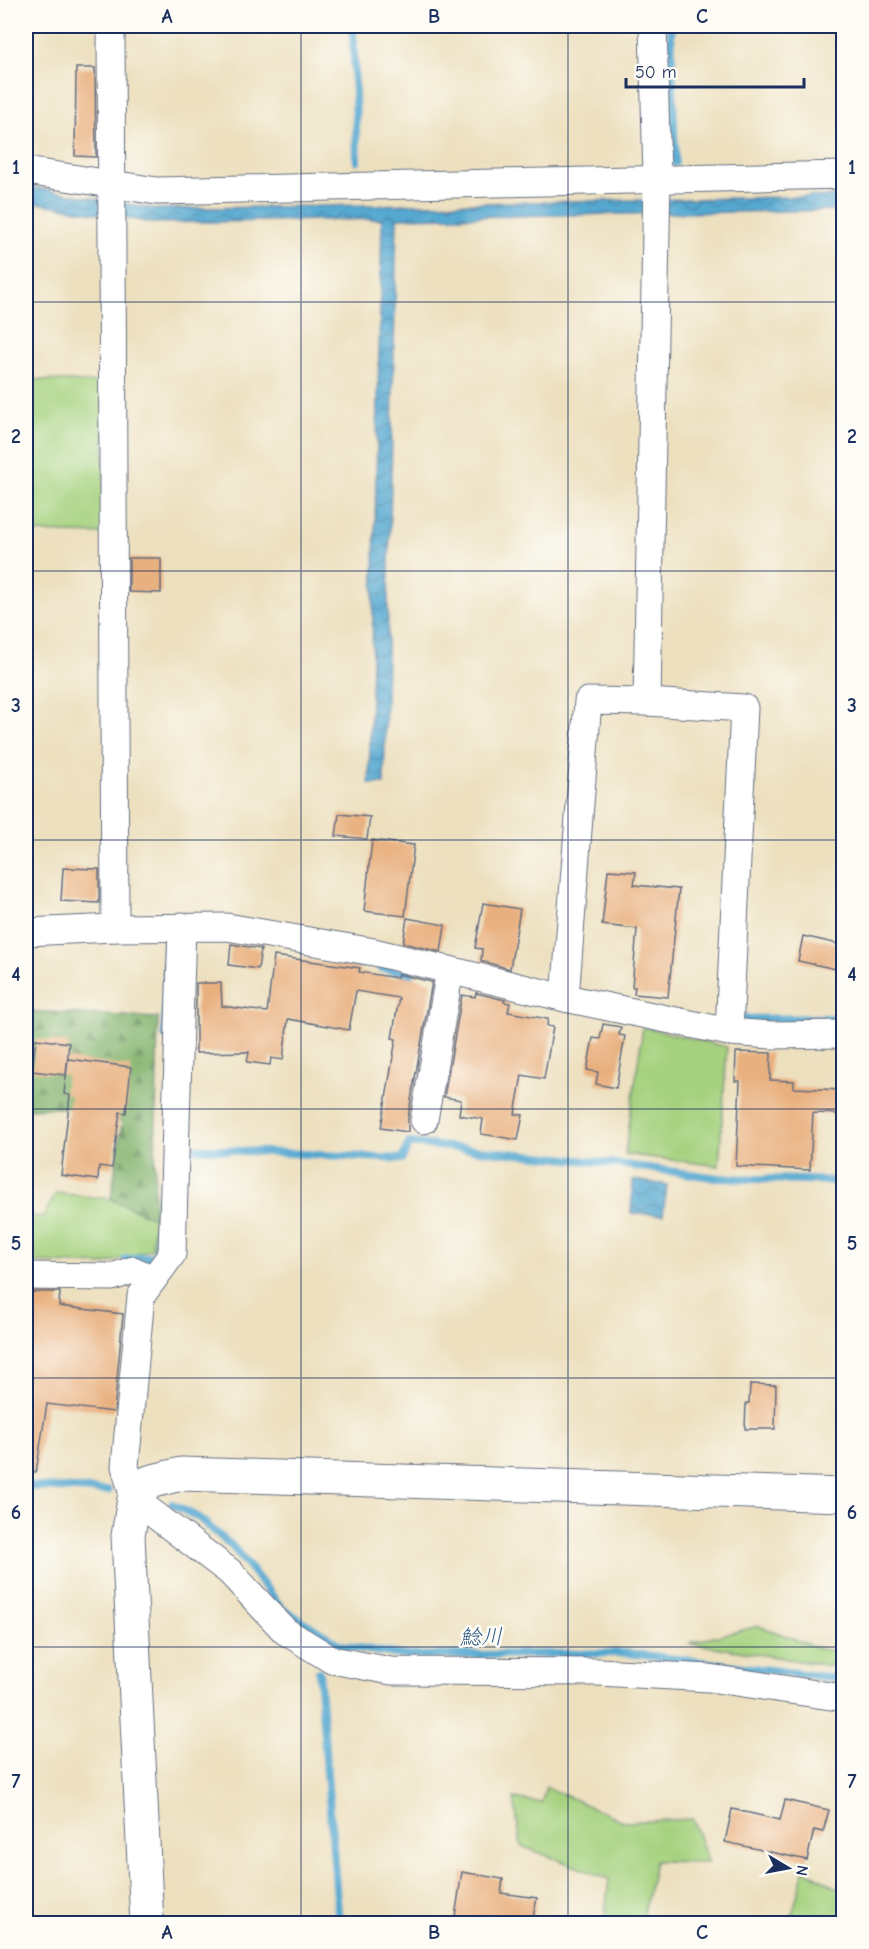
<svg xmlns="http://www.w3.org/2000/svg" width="869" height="1949" font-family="'Comic Neue','Klee One',sans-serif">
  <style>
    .green { fill: #a6d27f; stroke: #60806e; stroke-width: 1.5 }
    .forest { fill: url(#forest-firs); stroke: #507266; stroke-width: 1.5 }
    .water { fill: url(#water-waves); stroke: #386c97; stroke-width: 1.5 }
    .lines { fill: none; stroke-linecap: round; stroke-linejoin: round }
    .stream { stroke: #55a8d0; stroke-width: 8 }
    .building { fill: #e9b07f }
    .minor-casing { stroke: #646d80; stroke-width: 29 }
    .tertiary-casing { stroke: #646d80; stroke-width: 35 }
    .minor { stroke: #fff; stroke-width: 27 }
    .tertiary { stroke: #fff; stroke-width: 33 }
    .grid { fill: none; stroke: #1b2f5e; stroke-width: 1.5; stroke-opacity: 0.55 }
    .labels { text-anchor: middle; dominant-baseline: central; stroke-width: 5; stroke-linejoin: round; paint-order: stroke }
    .water-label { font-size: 22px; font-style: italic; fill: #2f5986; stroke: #fdfcf7 }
    .neatline { fill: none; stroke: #1b2f5e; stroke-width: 2 }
    .grid-label { font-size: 20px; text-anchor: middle; font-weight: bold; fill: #1b2f5e }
  </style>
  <defs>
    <pattern id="forest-firs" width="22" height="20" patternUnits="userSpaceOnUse" patternTransform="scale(1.5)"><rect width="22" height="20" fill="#84b46e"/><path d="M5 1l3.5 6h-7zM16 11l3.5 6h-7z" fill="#6b935e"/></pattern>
    <pattern id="water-waves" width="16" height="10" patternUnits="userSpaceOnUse" patternTransform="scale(1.5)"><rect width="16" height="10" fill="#55a8d0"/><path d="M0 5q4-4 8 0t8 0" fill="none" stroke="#4689ac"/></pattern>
  </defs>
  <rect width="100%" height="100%" fill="#fdfcf7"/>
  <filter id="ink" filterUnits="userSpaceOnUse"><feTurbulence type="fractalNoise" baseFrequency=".0167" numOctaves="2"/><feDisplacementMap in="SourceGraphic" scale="12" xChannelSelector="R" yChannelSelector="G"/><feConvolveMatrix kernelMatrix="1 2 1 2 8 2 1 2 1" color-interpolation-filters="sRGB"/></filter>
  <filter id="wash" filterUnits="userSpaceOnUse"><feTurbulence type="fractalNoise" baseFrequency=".008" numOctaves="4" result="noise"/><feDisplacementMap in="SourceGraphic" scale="24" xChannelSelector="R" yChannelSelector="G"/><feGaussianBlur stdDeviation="1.35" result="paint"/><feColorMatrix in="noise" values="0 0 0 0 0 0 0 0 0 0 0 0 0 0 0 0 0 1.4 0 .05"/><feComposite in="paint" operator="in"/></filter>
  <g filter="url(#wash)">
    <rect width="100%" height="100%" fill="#ede0bf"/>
    <!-- green -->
    <g class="green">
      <polygon points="26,379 104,383 104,534 26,532"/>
      <polygon points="643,1027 727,1047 719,1166 625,1154"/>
      <polygon points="56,1193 111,1199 154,1218 152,1249 103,1265 26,1262 26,1215 43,1217"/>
      <polygon points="759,1626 821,1649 843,1652 843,1668 689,1643"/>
      <polygon points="546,1787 625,1822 693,1819 708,1862 655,1861 642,1923 604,1923 609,1879 521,1846 514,1798 541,1803"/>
      <polygon points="804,1869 843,1891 843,1923 790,1923"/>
    </g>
    <!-- forest -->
    <polygon class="forest" points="26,1011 158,1018 154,1218 111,1199 122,1122 80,1107 26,1109"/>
    <!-- water -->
    <g class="water">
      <polygon points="26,186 155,209 843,196 844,210 397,218 384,784 369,784 382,219 153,223 26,201"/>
      <polygon points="633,1180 667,1185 663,1215 631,1213"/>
    </g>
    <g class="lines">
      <!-- stream -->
      <g class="stream">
        <polyline points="353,26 357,161"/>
        <polyline points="671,26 675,163"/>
        <polyline points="335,959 360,964"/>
        <polyline points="381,968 411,974"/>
        <polyline points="740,1019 844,1018"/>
        <polyline points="165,1035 167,943"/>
        <polyline points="187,1148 402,1159 409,1143 618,1164 719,1178 844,1181"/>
        <polyline points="126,1259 157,1256 161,1196"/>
        <polyline points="26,1486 108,1491"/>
        <polyline points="172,1504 199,1518 233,1547 282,1608 340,1645 407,1656 627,1653 844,1679"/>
        <polyline points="319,1672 339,1924"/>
      </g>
    </g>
    <g id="blocks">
      <!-- building -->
      <g class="building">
        <polygon points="76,68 95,68 96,157 75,156"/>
        <polygon points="129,558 161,558 161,593 129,592"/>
        <polygon points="339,814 370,817 367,839 336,836"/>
        <polygon points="372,840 414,845 405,916 364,911"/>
        <polygon points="63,868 99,869 99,903 61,901"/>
        <polygon points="608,870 636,872 634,885 679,889 668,997 634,994 635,987 632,987 637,929 602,925"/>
        <polygon points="483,903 520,909 510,969 481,961 482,949 475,948"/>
        <polygon points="407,918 445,925 441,952 403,943"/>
        <polygon points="803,936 843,945 841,970 798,961"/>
        <polygon points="231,944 261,949 258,969 229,965"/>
        <polygon points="274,956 360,968 359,972 397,978 398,974 432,982 408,1117 408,1132 381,1128 396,1039 392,1038 399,998 356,991 349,1030 288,1019 283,1060 271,1058 270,1065 247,1062 249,1052 196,1053 196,983 221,983 222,1006 267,1012"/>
        <polygon points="476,993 505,1000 504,1002 510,1003 508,1012 548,1019 547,1026 553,1027 544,1079 522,1075 515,1114 523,1115 518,1140 481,1134 483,1119 459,1115 461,1100 444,1097 462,995 475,997"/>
        <polygon points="603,1024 621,1027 619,1035 625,1036 616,1088 596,1084 598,1072 587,1070 593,1038 600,1039"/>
        <polygon points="36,1039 69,1043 66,1075 32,1071"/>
        <polygon points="736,1052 771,1053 770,1080 794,1081 794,1088 843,1090 843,1114 813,1113 810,1170 736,1166 740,1081 735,1081"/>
        <polygon points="68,1059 131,1067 126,1113 120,1112 112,1168 99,1166 98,1180 61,1175 70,1095 64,1094"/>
        <polygon points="29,1292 60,1292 59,1306 123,1314 114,1412 47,1404 36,1472 26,1471 26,1355"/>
        <polygon points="750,1384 776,1385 775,1429 745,1429 746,1403 749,1403"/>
        <polygon points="785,1800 829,1810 823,1832 814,1830 807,1860 725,1842 732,1809 780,1820"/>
        <polygon points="462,1872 503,1879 501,1893 537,1898 532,1923 497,1921 496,1923 454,1923"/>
      </g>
    </g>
  </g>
  <g filter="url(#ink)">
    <use href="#blocks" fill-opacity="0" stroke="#646d80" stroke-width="1.5"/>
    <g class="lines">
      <!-- minor casing -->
      <g class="minor-casing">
        <g id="minor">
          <polyline points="111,26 115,928"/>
          <polyline points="26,171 157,191 844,175"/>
          <polyline points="647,702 744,708 729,1032"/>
          <polyline points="182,926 172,1254 141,1296 125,1466 134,1499 230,1572 285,1631 332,1660 391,1671 599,1672 709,1678 844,1698"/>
          <polyline points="26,932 115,928 227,927 374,952 565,998 729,1032 772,1035 844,1034"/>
          <polyline points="565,998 588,701 647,702 657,179 653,26"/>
          <polyline points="424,1120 450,970"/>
          <polyline points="26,1276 112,1277 133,1270 153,1279"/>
        </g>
      </g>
      <!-- tertiary casing -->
      <g class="tertiary-casing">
        <polyline id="tertiary" points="147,1924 128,1536 134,1499 149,1482 181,1474 844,1495"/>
      </g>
      <!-- minor -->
      <use href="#minor" class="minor"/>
      <!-- tertiary -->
      <use href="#tertiary" class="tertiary"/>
    </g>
  </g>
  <!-- grid -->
  <path class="grid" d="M301 26V1924M568 26V1924M26 302H844M26 571H844M26 840H844M26 1109H844M26 1378H844M26 1647H844"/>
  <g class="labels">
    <!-- water labels -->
    <g class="water-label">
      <text transform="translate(481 1637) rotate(-1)">鯰川</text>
    </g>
  </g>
  <!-- margin -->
  <rect width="869" height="1949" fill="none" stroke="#fdfcf7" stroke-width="66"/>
  <!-- north arrow -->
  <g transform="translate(788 1868) rotate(100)" stroke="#fdfcf7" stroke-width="4.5" paint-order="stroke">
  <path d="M0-4.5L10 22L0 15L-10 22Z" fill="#1b2f5e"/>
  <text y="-9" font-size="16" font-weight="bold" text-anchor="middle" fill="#1b2f5e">N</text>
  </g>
  <!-- scale -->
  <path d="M626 78v9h178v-9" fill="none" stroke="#1b2f5e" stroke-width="3"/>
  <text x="635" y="78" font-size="18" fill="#1b2f5e" stroke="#fdfcf7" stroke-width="4.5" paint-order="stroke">50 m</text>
  <rect x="33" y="33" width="803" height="1883" class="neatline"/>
  <g class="grid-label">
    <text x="167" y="23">A</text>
    <text x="434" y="23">B</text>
    <text x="702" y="23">C</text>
    <text x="16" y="174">1</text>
    <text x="852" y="174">1</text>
    <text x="16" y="443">2</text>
    <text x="852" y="443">2</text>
    <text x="16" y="712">3</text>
    <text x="852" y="712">3</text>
    <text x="16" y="981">4</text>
    <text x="852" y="981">4</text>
    <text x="16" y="1250">5</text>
    <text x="852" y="1250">5</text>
    <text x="16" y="1519">6</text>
    <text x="852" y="1519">6</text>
    <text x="16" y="1788">7</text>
    <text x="852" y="1788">7</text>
    <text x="167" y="1939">A</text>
    <text x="434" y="1939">B</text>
    <text x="702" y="1939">C</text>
  </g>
</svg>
